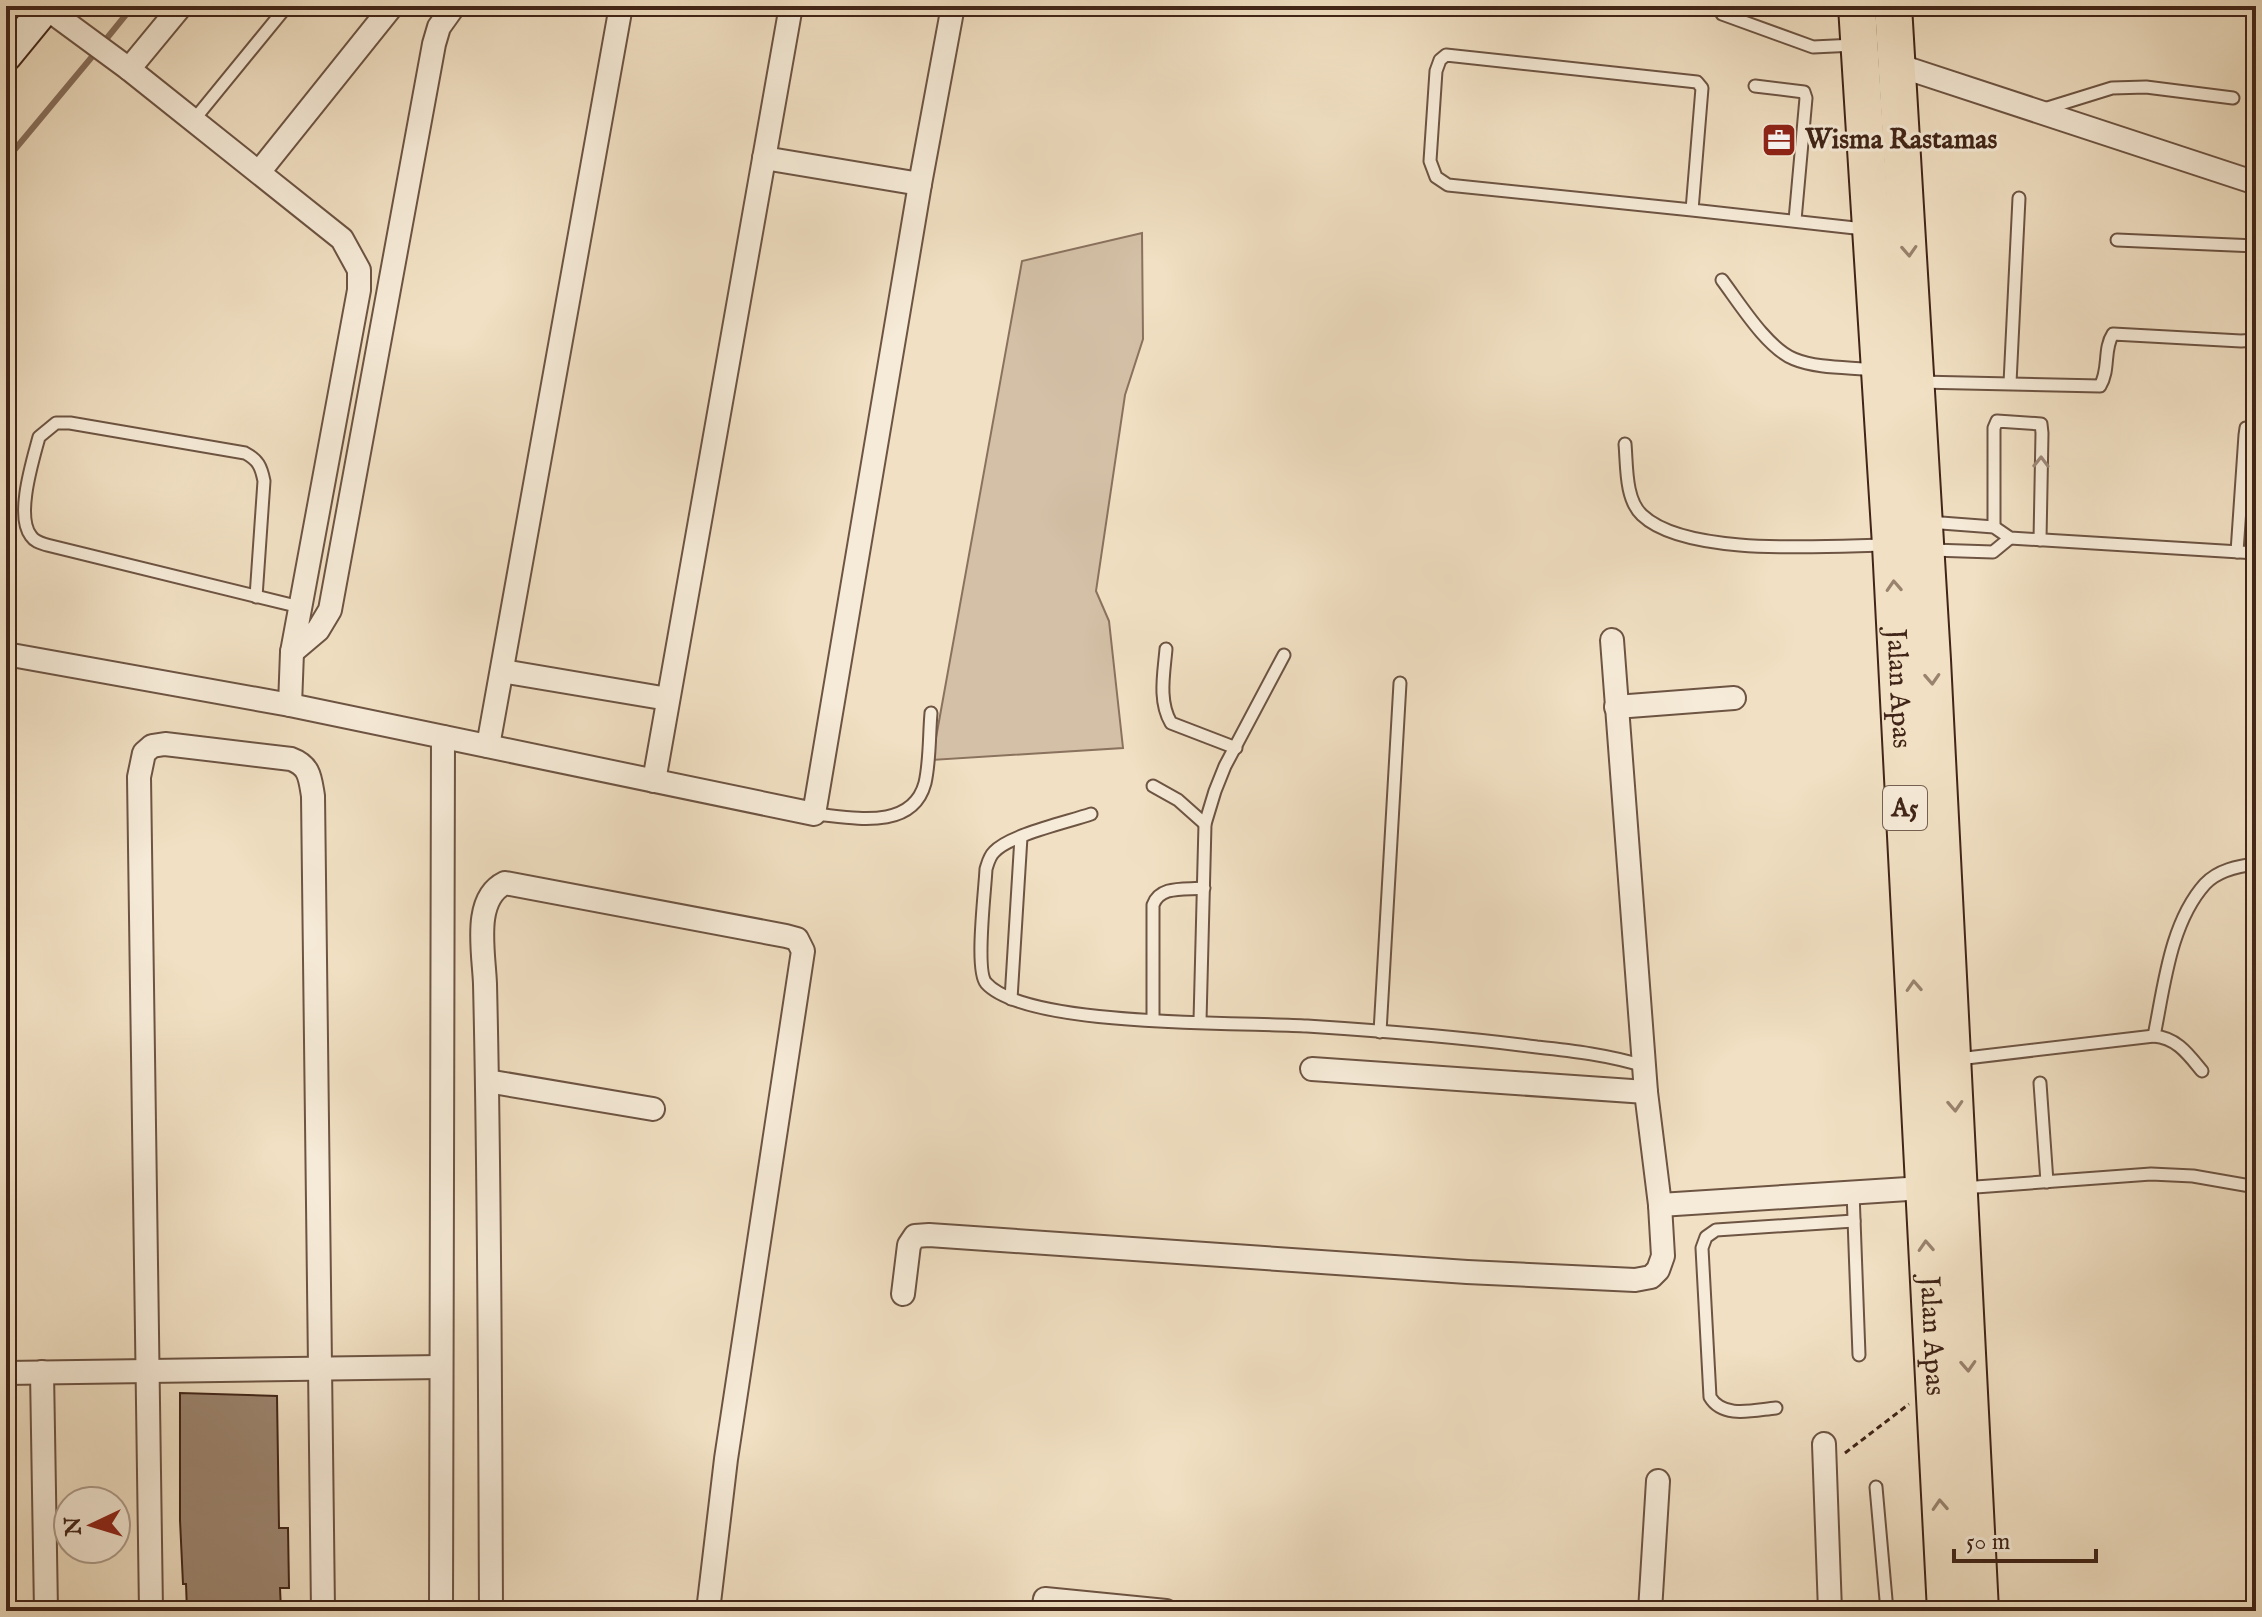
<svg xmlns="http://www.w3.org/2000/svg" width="2262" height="1617" font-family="'IM FELL English',serif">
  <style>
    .green { fill: #d3c0a6; stroke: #8a725f; stroke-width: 2 }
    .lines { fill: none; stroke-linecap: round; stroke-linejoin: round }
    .stream { stroke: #876f5c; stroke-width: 6 }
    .building { fill: #9d8671; stroke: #412518; stroke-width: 2 }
    .service-casing { stroke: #6d5443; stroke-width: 15 }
    .minor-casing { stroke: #6d5443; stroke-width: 26 }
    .secondary-casing { stroke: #412518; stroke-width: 34 }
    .trunk-casing { stroke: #412518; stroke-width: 40 }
    .path { stroke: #412518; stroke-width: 3; stroke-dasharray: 6 4; stroke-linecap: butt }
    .service { stroke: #f6ebd8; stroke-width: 11 }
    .minor { stroke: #f6ebd8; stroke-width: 22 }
    .secondary { stroke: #f6ebd8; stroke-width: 30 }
    .trunk { stroke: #f1e0c3; stroke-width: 36 }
    .oneway { stroke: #99826e }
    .oneway2 { stroke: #9c8878 }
    .labels { text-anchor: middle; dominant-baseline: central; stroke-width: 6; stroke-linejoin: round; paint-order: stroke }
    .shield { fill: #f6ebd8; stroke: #776052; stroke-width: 2 }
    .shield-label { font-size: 26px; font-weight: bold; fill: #412518 }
    .poi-label { font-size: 28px; font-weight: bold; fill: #412518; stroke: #f6ebd8; text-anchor: start }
    .street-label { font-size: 28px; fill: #412518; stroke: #f6ebd8 }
  </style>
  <rect width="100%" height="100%" fill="#f1e0c3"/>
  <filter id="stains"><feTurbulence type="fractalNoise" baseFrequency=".0025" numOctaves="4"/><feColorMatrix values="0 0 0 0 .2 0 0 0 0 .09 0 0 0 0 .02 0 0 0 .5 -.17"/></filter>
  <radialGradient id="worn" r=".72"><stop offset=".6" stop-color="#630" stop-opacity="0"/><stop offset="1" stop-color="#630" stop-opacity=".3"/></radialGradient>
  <!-- green -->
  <polygon class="green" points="1142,233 1143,339 1125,395 1096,591 1109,621 1123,748 932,760 1022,261"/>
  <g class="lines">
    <!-- stream -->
    <g class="stream">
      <polyline points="103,43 133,6"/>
      <polyline points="6,160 96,52"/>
    </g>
  </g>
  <!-- building -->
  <polygon class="building" points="180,1393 277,1396 279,1528 288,1528 289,1588 280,1588 281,1611 187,1611 186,1584 183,1584 180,1520"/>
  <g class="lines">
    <!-- service casing -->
    <g class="service-casing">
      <g id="service">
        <polyline points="1722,14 1813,47 1855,45"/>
        <polyline points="1755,86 1804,92 1806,98 1795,220"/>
        <polyline points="2041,110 2112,88 2146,87 2233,98"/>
        <polyline points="193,121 287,6"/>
        <polyline points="1692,210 1448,185 1436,177 1430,161 1436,71 1440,60 1446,55 1697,82 1702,88 1692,210 1864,229"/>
        <polyline points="2117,240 2256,246"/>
        <path d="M1722 280C1740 304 1767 348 1794 359 1818 369 1851 367 1876 370"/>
        <path d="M1919 382 2100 386C2110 370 2103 349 2113 334L2241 341 2256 340"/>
        <polyline points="2010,383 2019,198"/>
        <path d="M1625 444C1627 466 1625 499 1642 515 1686 557 1826 546 1885 545"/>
        <polyline points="1928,522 1994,527 2010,538 2256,553"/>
        <polyline points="1994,527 1994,428 1997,421 2041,424 2042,433 2040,540"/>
        <polyline points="1932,550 1993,552 2010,538"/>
        <polyline points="2237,552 2245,435 2246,428 2256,427"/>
        <path d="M256 597 264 481C261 466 258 460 245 453L70 423H56L39 437C33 460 15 516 31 536 35 542 41 543 47 545L300 607"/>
        <path d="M1166 649C1164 673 1158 701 1171 723L1236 748"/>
        <polyline points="1153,786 1178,800 1205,824"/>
        <path d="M814 814C850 817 912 832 925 783 930 761 929 736 931 713"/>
        <path d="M1091 814C1068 822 1009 835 994 852 989 857 988 863 986 869 985 891 975 970 986 983 1026 1028 1243 1022 1307 1026 1384 1031 1461 1037 1537 1047 1574 1051 1608 1055 1644 1066"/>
        <polyline points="1011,999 1021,837"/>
        <path d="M1153 1020V905C1160 885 1185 890 1204 888"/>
        <polyline points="1200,1021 1205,824 1215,791 1225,766 1284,655"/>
        <polyline points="1380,1032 1400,683"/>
        <path d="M2154 1036C2164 987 2170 923 2205 884 2218 870 2238 866 2256 864"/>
        <path d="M1958 1059 2154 1036C2177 1038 2188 1054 2202 1071"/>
        <polyline points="2040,1083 2047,1182"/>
        <polyline points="1962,1188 2151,1174 2193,1176 2256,1187"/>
        <polyline points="1853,1192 1859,1355"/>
        <path d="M1776 1408C1754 1410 1723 1419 1710 1397L1702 1248 1706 1237 1716 1230 1854 1221"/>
        <polyline points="1876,1487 1887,1611"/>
      </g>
    </g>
    <!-- minor casing -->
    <g class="minor-casing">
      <g id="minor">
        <polyline points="46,8 129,69 342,239 359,270 359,290 292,652 290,705"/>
        <polyline points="1897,65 2256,183"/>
        <polyline points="129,69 181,6"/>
        <polyline points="764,158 920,184"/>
        <polyline points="259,172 392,6"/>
        <polyline points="292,652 318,630 330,610 434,44 439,27 454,6"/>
        <polyline points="6,654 290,705 814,814 920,184 953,6"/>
        <polyline points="502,671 668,699"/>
        <polyline points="1616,707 1734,698"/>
        <polyline points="488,746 621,6"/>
        <polyline points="654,781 791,6"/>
        <polyline points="1312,1069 1646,1092"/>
        <polyline points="487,1081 653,1109"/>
        <polyline points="1660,1205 1923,1188"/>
        <polyline points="903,1294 909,1245 915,1236 929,1235 1467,1272 1635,1280 1651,1277 1658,1270 1663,1256 1660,1205 1646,1092 1612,640"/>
        <polyline points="42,1372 46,1611"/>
        <polyline points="6,1373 441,1367"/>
        <polyline points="1824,1444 1830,1611"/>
        <path d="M151 1611 139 777 144 753 152 746 165 744 291 759C310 766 310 778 313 796L323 1611"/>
        <polyline points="441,1611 443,737"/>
        <path d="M491 1611C490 1402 490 1193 485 984 484 953 472 899 505 883L786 936 797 939 803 951 726 1459 708 1611"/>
        <polyline points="1043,1611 1045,1599 1166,1611"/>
        <polyline points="1650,1611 1658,1481"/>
      </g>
    </g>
    <!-- secondary casing -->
    <g class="secondary-casing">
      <polyline id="secondary" points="6,56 47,6"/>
    </g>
    <!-- trunk casing -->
    <g class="trunk-casing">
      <g id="trunk">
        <path id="s1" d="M1857 6 1891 545 1946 1611"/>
        <polyline points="1893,6 1932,660 1980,1611"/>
      </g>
    </g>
    <!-- path -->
    <polyline class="path" points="1845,1453 1909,1404"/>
    <!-- service -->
    <use href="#service" class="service"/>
    <!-- minor -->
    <use href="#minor" class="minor"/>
    <!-- secondary -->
    <use href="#secondary" class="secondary"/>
    <!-- trunk -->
    <use href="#trunk" class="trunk"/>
  </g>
  <!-- one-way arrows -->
  <defs><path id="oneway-chevron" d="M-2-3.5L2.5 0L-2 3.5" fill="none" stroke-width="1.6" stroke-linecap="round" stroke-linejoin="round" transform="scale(2)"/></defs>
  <g class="oneway">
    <use href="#oneway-chevron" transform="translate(1909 251) rotate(87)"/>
    <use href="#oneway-chevron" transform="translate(1894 586) rotate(-93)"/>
    <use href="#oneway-chevron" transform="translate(1932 679) rotate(87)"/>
    <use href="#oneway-chevron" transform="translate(1914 986) rotate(-93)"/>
    <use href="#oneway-chevron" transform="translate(1955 1106) rotate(87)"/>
    <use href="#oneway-chevron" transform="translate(1926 1246) rotate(-93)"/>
    <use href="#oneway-chevron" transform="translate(1968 1366) rotate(87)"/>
    <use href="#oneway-chevron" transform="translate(1940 1505) rotate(-93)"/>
  </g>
  <use class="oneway2" href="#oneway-chevron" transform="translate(2041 462) rotate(-89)"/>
  <!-- icons -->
  <defs>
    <g id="office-square" transform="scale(1.8)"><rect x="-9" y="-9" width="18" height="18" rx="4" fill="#8f2418" stroke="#f6ebd8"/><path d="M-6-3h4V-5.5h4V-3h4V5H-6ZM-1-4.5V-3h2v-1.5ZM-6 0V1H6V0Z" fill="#fff"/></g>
  </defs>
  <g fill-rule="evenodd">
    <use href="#office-square" x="1779" y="140"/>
  </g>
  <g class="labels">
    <!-- shield labels -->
    <rect class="shield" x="1883" y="786" width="44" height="44" rx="6"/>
    <g class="shield-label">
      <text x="1905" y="808">A5</text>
    </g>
    <!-- poi labels -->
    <g class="poi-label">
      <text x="1805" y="140">Wisma Rastamas</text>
    </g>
    <!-- street labels -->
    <g class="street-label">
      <text stroke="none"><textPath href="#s1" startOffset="684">Jalan Apas</textPath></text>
      <text stroke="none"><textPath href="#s1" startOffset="1332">Jalan Apas</textPath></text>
    </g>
  </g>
  <!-- margin -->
  <rect width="2262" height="1617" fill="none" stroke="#f1e0c3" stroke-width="32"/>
  <rect x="8" y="8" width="2246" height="1601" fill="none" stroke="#412518" stroke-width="4"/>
  <rect x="16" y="16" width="2230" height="1585" fill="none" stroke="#412518" stroke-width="2"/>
  <!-- north arrow -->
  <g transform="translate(92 1525) rotate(266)"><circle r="38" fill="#f6ebd8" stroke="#ae9c8b" stroke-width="2"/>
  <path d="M0-6L14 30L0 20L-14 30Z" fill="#8f2418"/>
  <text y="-12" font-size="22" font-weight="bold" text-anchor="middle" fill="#412518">N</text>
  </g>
  <!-- scale -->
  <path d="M1954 1549v12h142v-12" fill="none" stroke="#412518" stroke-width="4"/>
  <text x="1966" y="1549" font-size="24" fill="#412518" stroke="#f6ebd8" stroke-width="6" paint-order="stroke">50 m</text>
  <rect width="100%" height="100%" filter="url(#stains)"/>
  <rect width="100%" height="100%" fill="url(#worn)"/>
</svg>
